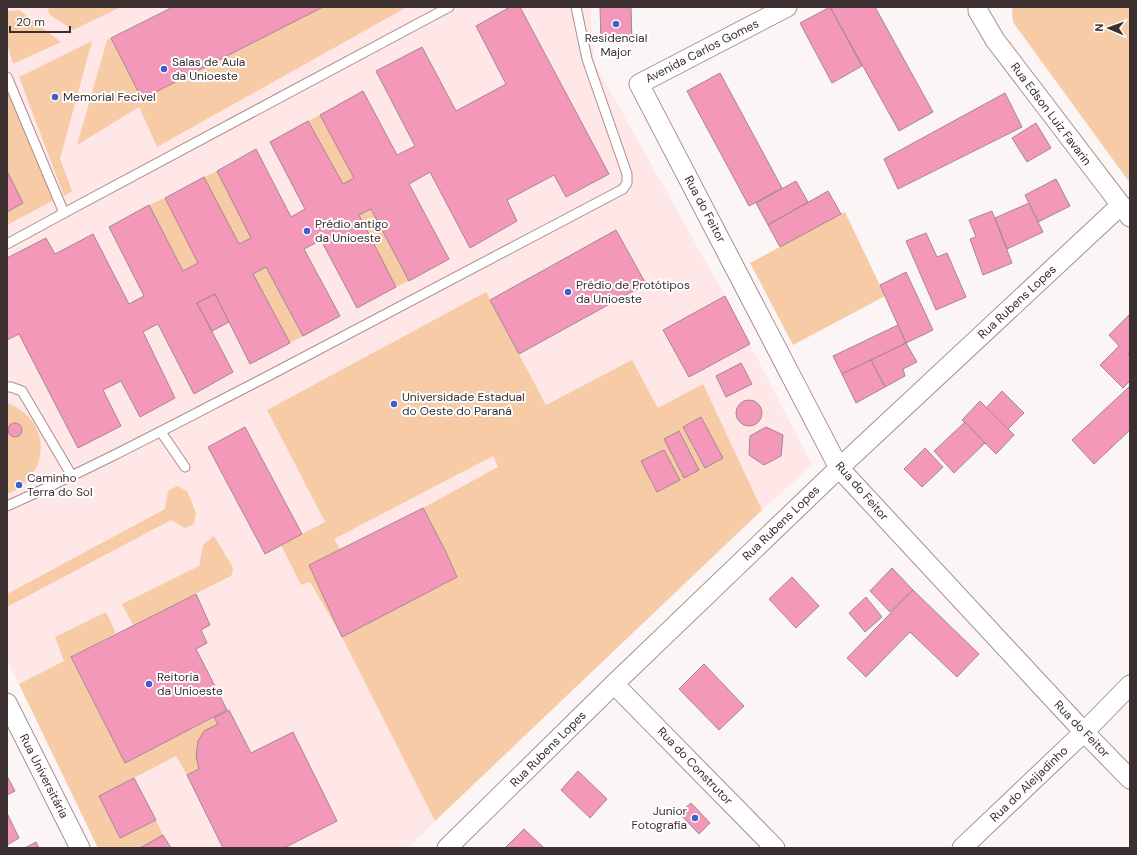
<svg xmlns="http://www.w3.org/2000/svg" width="1137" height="855" font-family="'DM Sans',sans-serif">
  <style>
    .built { fill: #ffe7e7 }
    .green { fill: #f7cba5; fill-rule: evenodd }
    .building { fill: #f498ba; stroke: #a28790 }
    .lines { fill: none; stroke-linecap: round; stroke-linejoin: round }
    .lane-casing { stroke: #ab8e8e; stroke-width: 11 }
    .street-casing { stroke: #ab8e8e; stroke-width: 21 }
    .lane { stroke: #fff; stroke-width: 9 }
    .street { stroke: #fff; stroke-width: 19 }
    .poi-dot { fill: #425dd0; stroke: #fff; stroke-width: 1.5 }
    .labels { text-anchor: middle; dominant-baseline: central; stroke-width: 4; stroke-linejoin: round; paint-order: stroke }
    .poi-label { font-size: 12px; fill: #3b2f2f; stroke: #fff; text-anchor: start }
    .street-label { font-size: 12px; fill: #3b2f2f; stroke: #fff }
  </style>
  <rect width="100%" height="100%" fill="#fbf5f5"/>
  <!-- built -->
  <polygon class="built" points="7,7 590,7 595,64 725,296 812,465 762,510 407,848 98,848 7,660"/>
  <!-- green -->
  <g class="green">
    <polygon points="48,7 121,7 73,30 49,14"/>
    <polygon points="323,7 407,7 157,147 139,107 77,145 107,40 111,38 142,99"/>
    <polygon points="1012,7 1130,7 1130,183 1013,22"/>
    <polygon points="19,10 61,42 13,64 7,44 7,11"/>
    <polygon points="92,41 60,159 72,191 64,196 19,77"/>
    <polygon points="7,91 54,200 7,225 7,212 23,203 7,171"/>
    <polygon points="320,115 354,178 343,184 308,121"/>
    <polygon points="217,171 251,238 239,244 204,177"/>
    <polygon points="165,198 198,263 183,271 149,205"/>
    <polygon points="371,209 409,281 396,287 359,215"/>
    <polygon points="845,212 885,296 793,345 750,263"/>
    <polygon points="266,267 303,336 290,343 253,274"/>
    <path d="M486 292 546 405 632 360 658 408 703 384 762 510 435 821 342 637 310 582 301 585 281 545 325 522 267 410ZM701 417 723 458 705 468 683 427ZM679 431 699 470 684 478 664 439ZM664 450 680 480 657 492 642 461ZM493 456 498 467 423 508 446 552 457 577 342 637 309 565 340 549 334 539Z"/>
    <path d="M7 403C41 415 52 453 28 480 23 486 15 492 7 493Z"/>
    <polygon points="177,486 187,491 196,513 194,524 185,528 171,520 7,607 7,594 165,509 168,491"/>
    <polygon points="214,536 232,566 233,571 231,576 133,625 122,604 199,566 203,545"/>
    <path d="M106 612 116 633 71 658 125 763 211 719 214 718 218 724C195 736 194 745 199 769L187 775 176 756 99 796 120 838 156 820 163 835 140 848H98L19 684 64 661 55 637Z"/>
  </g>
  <!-- building -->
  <g class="building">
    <polygon points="173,7 323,7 142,99 111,38"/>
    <polygon points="510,7 520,7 609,174 566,197 554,175 507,200 517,221 470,248 430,172 409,184 449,259 409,281 371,209 359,215 396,287 357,308 321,240 304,249 340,316 303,336 266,267 253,274 290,343 250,364 215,294 197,303 233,372 194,394 158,324 150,328 143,332 175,398 140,417 121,381 103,390 121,426 78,448 19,334 7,340 7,258 46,238 55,254 93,234 129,304 144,296 109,227 149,205 183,271 198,263 165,198 204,177 239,244 251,238 217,171 256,149 291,217 305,209 270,142 308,121 343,184 354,178 320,115 363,91 397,155 415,146 376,71 422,47 456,111 506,84 476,26"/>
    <polygon points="600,7 631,7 632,42 601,42"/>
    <polygon points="830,7 875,7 933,112 899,131"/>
    <polygon points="830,7 862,66 832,83 800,23"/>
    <polygon points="720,73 782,188 749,206 687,91"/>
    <polygon points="1005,93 1022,127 898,189 884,159"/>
    <polygon points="1036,123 1051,148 1027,162 1012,138"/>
    <polygon points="7,171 23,203 7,212"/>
    <polygon points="1056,179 1070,206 1038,222 1025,195"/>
    <polygon points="796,181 808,202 768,225 756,203"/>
    <polygon points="828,191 841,214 780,247 768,225"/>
    <polygon points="1029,203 1043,232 1007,249 995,218"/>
    <polygon points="992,211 1012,263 983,275 970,239 976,237 969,220"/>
    <polygon points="616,230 646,284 519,354 490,300"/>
    <polygon points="926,233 937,257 947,253 966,297 936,310 906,241"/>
    <polygon points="906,272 933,330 906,343 880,285"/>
    <polygon points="215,294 229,322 212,331 197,303"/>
    <polygon points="725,296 750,344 689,377 663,330"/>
    <polygon points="1130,314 1130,353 1128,354 1130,356 1130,381 1123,388 1100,365 1119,346 1109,335"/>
    <polygon points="898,325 906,343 842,374 833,356"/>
    <polygon points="906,343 917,362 903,369 905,376 885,387 871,360"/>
    <polygon points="871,360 885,387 856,403 842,374"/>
    <polygon points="741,363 752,384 726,397 716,376"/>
    <polygon points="1130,386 1130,430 1094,464 1072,440"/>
    <polygon points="1002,391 1024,413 1008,429 986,408"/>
    <circle cx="749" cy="413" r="13"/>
    <polygon points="980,401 1014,435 996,454 962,420"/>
    <polygon points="701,417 723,458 705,468 683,427"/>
    <polygon points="965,422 985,443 954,473 934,451"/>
    <circle cx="15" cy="430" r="7"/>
    <polygon points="245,427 302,534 265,554 208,447"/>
    <polygon points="766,427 783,435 781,456 764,465 749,455 750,436"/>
    <polygon points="679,431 699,470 684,478 664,439"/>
    <polygon points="925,448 943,467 922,487 904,469"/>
    <polygon points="664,450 680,480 657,492 641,461"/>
    <polygon points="423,508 446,552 457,577 342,637 309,565"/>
    <polygon points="892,568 913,590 890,612 870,591"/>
    <polygon points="792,577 819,606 796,628 769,599"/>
    <polygon points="913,590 979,654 957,677 910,632 866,677 847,658"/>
    <polygon points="196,594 210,625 201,630 207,643 196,649 227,710 125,763 71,657"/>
    <polygon points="866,597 882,617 865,632 849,613"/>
    <polygon points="704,664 744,706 719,730 679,689"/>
    <polygon points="229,710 251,753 293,732 337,821 284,848 223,848 187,775 199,769 196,756 198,741 204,731 218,724 214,718"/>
    <polygon points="578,771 607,799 590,818 561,790"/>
    <polygon points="7,776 15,791 7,795"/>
    <polygon points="134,778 156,820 120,838 99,796"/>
    <polygon points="691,803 710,823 699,834 679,813"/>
    <polygon points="7,813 19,838 7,845"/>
    <polygon points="524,829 544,848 505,848"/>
    <polygon points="163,835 171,848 140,848"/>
    <polygon points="36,842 39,848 25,848"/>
  </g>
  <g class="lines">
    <!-- lane casing -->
    <g class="lane-casing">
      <g id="lane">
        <polyline points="7,77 64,213 449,7"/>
        <polyline points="7,244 64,213"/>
        <polyline points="7,387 11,387 22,391 72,476"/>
        <polyline points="161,432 185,467"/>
        <path d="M7 506C97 466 184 419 272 374 389 313 506 251 623 189L627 183V174L587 59 576 7"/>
      </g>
    </g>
    <!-- street casing -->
    <g class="street-casing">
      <g id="street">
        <polyline points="787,7 639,84 839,468 1084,732 1130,779"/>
        <polyline points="978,7 978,11 995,40 1130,217"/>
        <polyline points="614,684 775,848"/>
        <polyline points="7,703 80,848"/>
        <polyline points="447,848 614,684 839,468 1121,205"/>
        <polyline points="962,848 1084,732 1130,685"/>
      </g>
    </g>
    <!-- lane -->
    <use href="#lane" class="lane"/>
    <!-- street -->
    <use href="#street" class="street"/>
  </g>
  <!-- markers -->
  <g class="poi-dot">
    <circle cx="616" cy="24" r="4"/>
    <circle cx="164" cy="69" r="4"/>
    <circle cx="55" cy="97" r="4"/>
    <circle cx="307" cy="231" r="4"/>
    <circle cx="568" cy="292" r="4"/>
    <circle cx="394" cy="404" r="4"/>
    <circle cx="19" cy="485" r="4"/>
    <circle cx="149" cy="684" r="4"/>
    <circle cx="695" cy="818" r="4"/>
  </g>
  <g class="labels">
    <!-- poi labels -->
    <g class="poi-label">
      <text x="616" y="38" text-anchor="middle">Residencial<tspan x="616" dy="14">Major</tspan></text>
      <text x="172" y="62">Salas de Aula<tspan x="172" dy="14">da Unioeste</tspan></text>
      <text x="63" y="97">Memorial Fecivel</text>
      <text x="315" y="224">Prédio antigo<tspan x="315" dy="14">da Unioeste</tspan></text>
      <text x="576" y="285">Prédio de Protótipos<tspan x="576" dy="14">da Unioeste</tspan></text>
      <text x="402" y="397">Universidade Estadual<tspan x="402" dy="14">do Oeste do Paraná</tspan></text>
      <text x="27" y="478">Caminho<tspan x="27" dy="14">Terra do Sol</tspan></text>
      <text x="157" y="677">Reitoria<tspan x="157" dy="14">da Unioeste</tspan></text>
      <text x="687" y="811" text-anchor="end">Junior<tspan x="687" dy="14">Fotografia</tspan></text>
    </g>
    <!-- street labels -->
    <g class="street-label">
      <text transform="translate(702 51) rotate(-27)">Avenida Carlos Gomes</text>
      <text transform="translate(1051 114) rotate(53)">Rua Edson Luiz Favarin</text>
      <text transform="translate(705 209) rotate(62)">Rua do Feitor</text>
      <text transform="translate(1017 302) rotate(-43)">Rua Rubens Lopes</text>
      <text transform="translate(862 491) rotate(49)">Rua do Feitor</text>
      <text transform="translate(781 523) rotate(-44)">Rua Rubens Lopes</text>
      <text transform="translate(1082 729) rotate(46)">Rua do Feitor</text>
      <text transform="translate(548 749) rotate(-45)">Rua Rubens Lopes</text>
      <text transform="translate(695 766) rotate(46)">Rua do Construtor</text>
      <text transform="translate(44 776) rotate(63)">Rua Universitária</text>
      <text transform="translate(1029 784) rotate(-44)">Rua do Aleijadinho</text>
    </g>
  </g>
  <!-- border -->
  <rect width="1137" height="855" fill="none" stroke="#3b2f2f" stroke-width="16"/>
  <!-- north arrow -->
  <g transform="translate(1109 28) rotate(272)" stroke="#ffffff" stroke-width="3" paint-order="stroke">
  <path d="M0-3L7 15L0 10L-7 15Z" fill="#3b2f2f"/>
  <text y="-6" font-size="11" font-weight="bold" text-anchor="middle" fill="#3b2f2f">N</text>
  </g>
  <!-- scale -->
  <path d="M10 26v6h60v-6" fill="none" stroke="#3b2f2f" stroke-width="2"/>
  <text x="16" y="26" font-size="12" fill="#3b2f2f" stroke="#ffffff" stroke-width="3" paint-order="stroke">20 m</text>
</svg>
